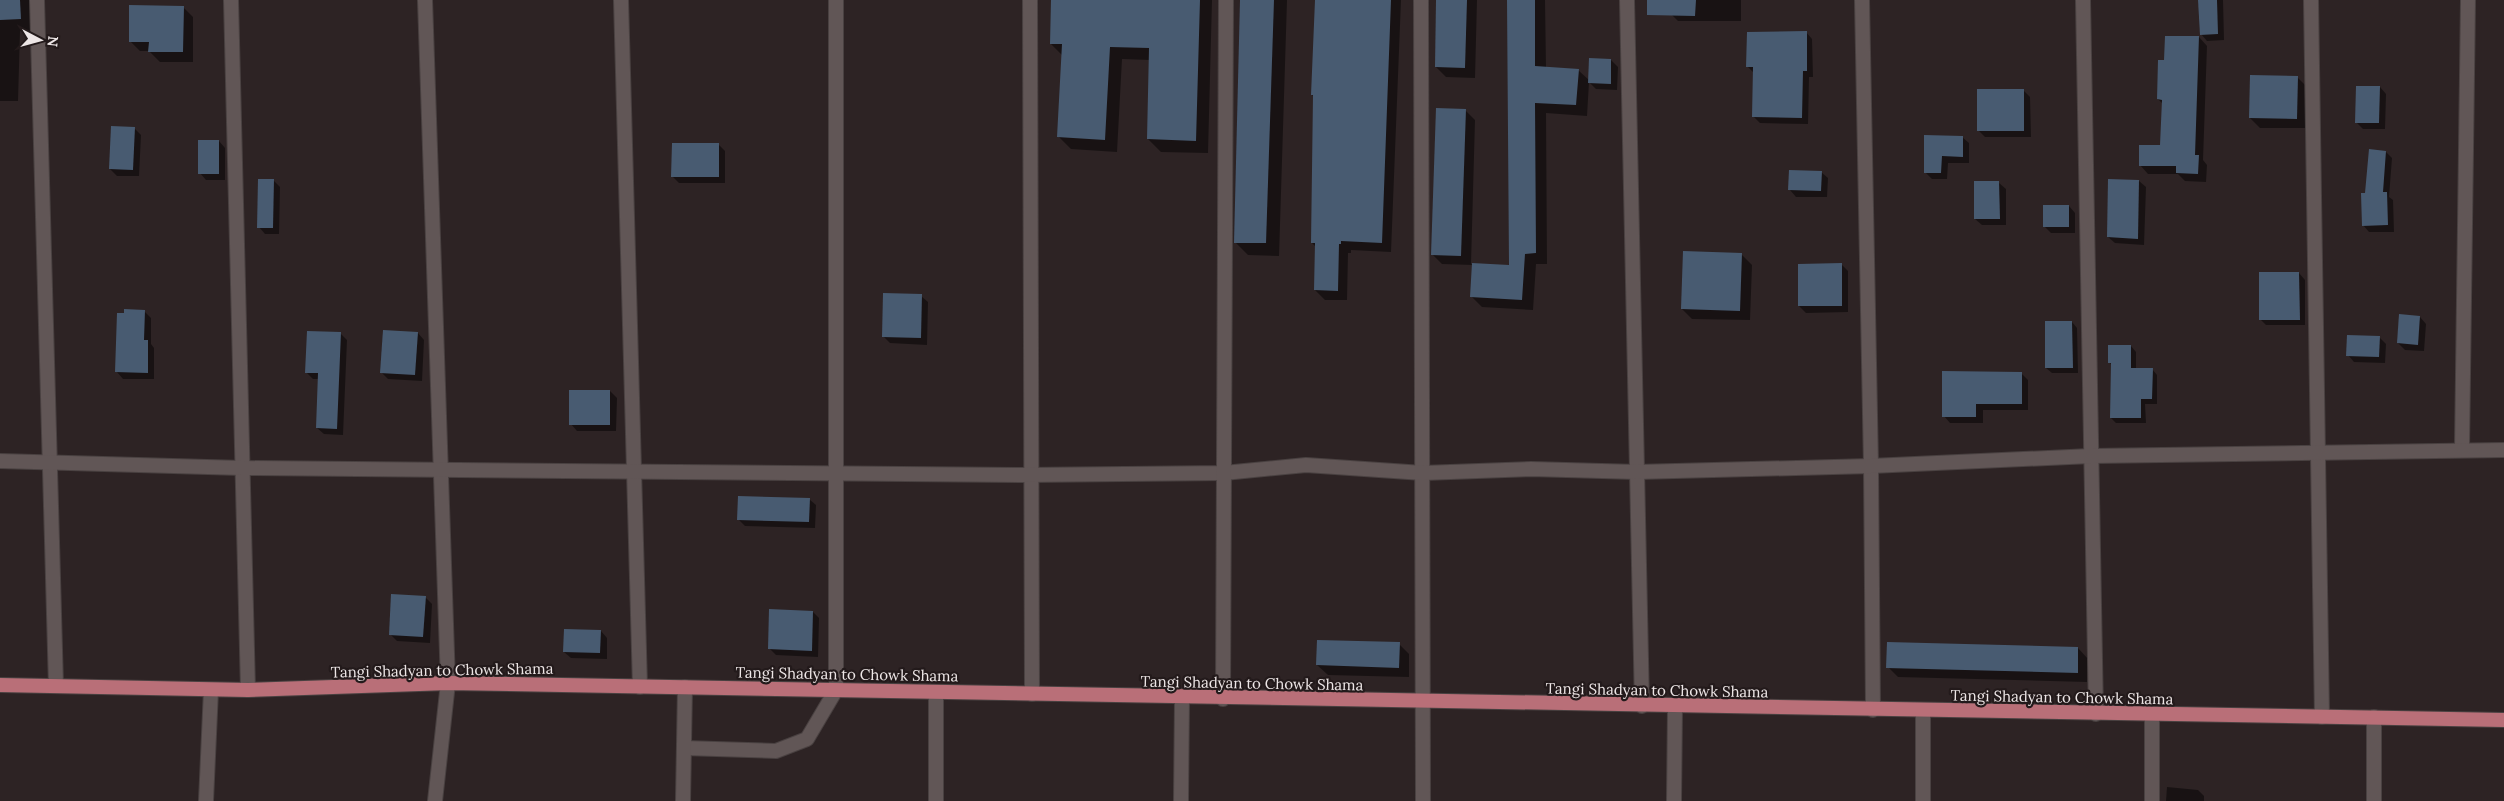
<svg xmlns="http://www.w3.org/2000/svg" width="2504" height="801" font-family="Lora,serif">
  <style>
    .shadow { fill: #0007 }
    .building { fill: #485b71 }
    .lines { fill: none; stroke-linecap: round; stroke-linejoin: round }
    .minor-casing { stroke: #494141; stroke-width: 16 }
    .primary-casing { stroke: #494141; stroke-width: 16 }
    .minor { stroke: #615656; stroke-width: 14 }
    .primary { stroke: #b96f78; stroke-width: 14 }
    .labels { text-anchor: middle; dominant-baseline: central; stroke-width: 4.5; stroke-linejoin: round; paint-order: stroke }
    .street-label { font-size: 15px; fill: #ede6e6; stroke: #231a1b }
  </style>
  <rect width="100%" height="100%" fill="#2d2324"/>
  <!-- shadow -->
  <g class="shadow">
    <polygon points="0,0 32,0 33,31 20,31 18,101 0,101"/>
    <polygon points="1052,0 1212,0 1208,153 1161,152 1148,139 1150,60 1122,59 1117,152 1071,149 1059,137 1063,56 1051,44"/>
    <polygon points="1242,0 1287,0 1279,256 1248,255 1235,242"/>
    <polygon points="1316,0 1401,0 1391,252 1351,250 1351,253 1348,253 1347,300 1325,300 1315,290 1316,247 1312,243 1315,97 1312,95"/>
    <polygon points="1438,0 1477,0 1475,78 1446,77 1436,67"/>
    <polygon points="1509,0 1545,0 1546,68 1578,70 1590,81 1611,60 1618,67 1617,90 1596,89 1589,82 1587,116 1546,113 1547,264 1536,264 1533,310 1482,307 1471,296 1473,265 1442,264 1432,254 1465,110 1475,120 1471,264 1510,266"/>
    <polygon points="1672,0 1741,0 1741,21 1678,21 1672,15"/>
    <polygon points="2200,0 2223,0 2224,40 2207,41 2201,34"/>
    <polygon points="183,7 193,17 193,62 160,62 149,51 140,51 130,41"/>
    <polygon points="1806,32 1812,39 1813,77 1809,77 1808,124 1760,123 1753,116 1754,73 1747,66"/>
    <polygon points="2199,37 2207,46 2203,160 2207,165 2206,182 2185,181 2178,174 2148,174 2140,165 2161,146 2163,104 2158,99 2166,62"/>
    <polygon points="2297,77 2307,87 2306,128 2260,128 2250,118"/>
    <polygon points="2380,87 2386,94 2385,129 2363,129 2356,122"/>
    <polygon points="2024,91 2030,97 2031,137 1985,137 1979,131"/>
    <polygon points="134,128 141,135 139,176 117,176 110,169"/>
    <polygon points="1925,137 1962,137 1969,143 1969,163 1948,163 1947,179 1932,179 1925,172"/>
    <polygon points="219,141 225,148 225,180 206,180 200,173"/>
    <polygon points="718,144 725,151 725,183 679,183 672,176"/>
    <polygon points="2386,152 2392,158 2389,197 2393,200 2394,232 2369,232 2363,225 2366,194"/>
    <polygon points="1821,172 1828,178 1827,197 1796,197 1790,190"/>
    <polygon points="273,180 280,187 279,234 265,234 259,227"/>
    <polygon points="2139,181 2146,187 2144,245 2115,243 2108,237"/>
    <polygon points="1999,183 2006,189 2006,225 1982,225 1975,219"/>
    <polygon points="2069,206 2075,213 2075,233 2051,233 2044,226"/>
    <polygon points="1742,255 1752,265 1750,320 1692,319 1682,309"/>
    <polygon points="1841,264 1848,271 1848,312 1806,313 1799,306"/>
    <polygon points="2299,273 2305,280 2305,325 2266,325 2260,319"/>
    <polygon points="921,296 928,302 927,345 890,343 883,336"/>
    <polygon points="144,311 151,318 151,344 154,348 154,379 123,379 117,372"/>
    <polygon points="2420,317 2426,324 2424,351 2405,350 2398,343"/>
    <polygon points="2072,322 2077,328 2078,373 2052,373 2046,368"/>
    <polygon points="340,333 347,340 343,435 324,434 317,428 319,379 313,379 306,372"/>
    <polygon points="418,333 424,340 422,381 388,379 381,372"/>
    <polygon points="2379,337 2386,344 2385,363 2354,362 2348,355"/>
    <polygon points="2131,346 2136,352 2136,369 2152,369 2157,375 2157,404 2145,404 2146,423 2116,423 2111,418 2112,365 2109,362"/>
    <polygon points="2021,373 2028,380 2028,410 1983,410 1983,423 1950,423 1944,416"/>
    <polygon points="610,391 617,398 616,431 577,431 571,424"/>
    <polygon points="809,499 816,505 815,528 745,526 738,519"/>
    <polygon points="425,597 432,604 430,643 397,641 390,634"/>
    <polygon points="813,612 819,618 818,657 776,655 770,649"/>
    <polygon points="601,631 607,638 607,659 571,658 564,652"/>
    <polygon points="1399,644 1409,654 1409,677 1328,675 1317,665"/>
    <polygon points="2078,648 2088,659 2087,682 1898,677 1888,667"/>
    <polygon points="2167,787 2198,790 2204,796 2204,801 2166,801"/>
  </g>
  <!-- building -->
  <g class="building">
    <polygon points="0,0 20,0 21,19 0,20"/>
    <polygon points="1051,0 1200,0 1196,141 1147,139 1149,48 1110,47 1105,140 1057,137 1062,44 1050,44"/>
    <polygon points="1240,0 1274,0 1266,243 1234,243"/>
    <polygon points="1315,0 1391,0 1382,243 1341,241 1341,244 1339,244 1338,291 1314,290 1315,243 1311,243 1313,95 1311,95"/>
    <polygon points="1436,0 1467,0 1465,68 1435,67"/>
    <polygon points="1507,0 1535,0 1535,66 1579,69 1576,105 1535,103 1536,253 1525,254 1522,300 1470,297 1472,263 1509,265"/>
    <polygon points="1647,0 1696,0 1695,16 1647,15"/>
    <polygon points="2198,0 2217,0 2218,34 2200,35"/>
    <polygon points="129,5 184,6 183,52 148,52 149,42 129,42"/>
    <polygon points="1807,31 1807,71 1803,71 1802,118 1752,117 1753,67 1746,67 1747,32"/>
    <polygon points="2165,36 2199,36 2195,155 2199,155 2198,174 2176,173 2176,166 2139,166 2139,145 2160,145 2162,100 2157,99 2158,60 2164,60"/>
    <polygon points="1589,58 1611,59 1611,84 1588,83"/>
    <polygon points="2250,75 2298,76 2297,119 2249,118"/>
    <polygon points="2356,86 2380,86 2379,123 2355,123"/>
    <rect x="1977" y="89" width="47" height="42"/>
    <polygon points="1436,108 1466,109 1461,256 1431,255"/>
    <polygon points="111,126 135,127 133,170 109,169"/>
    <polygon points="1924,135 1963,136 1963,157 1942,156 1941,173 1924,173"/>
    <rect x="198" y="140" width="21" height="34"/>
    <polygon points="672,143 719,143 719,177 671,177"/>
    <polygon points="2369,149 2386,151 2383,192 2387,192 2388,225 2362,226 2361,193 2365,193"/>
    <polygon points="1789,170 1822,171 1821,191 1788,190"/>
    <polygon points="258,179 274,179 273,228 257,228"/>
    <polygon points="2108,179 2139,180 2138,239 2107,237"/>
    <polygon points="1974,181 1999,181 2000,219 1974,219"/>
    <rect x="2043" y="205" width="26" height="22"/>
    <polygon points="1683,251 1742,253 1740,311 1681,309"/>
    <polygon points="1842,263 1842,306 1798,306 1798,264"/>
    <polygon points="2259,272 2299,272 2300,320 2259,320"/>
    <polygon points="883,293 922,294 921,338 882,337"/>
    <polygon points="124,309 145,310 144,340 148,340 148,373 115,372 117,313 124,313"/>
    <polygon points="2399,314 2420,316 2418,345 2397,343"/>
    <polygon points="2045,321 2072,321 2073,368 2045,368"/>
    <polygon points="383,330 418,332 415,375 380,373"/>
    <polygon points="307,331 341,332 337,429 316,428 318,373 305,373"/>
    <polygon points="2347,335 2380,336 2379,357 2346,356"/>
    <polygon points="2108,345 2131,345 2131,368 2153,368 2152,399 2141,399 2141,418 2110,418 2111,363 2108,363"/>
    <polygon points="1942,371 2022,372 2022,404 1976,404 1976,417 1942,417"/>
    <rect x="569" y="390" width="41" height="35"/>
    <polygon points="738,496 810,498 809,522 737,520"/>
    <polygon points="391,594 426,596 423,637 389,635"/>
    <polygon points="769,609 813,611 812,651 768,649"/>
    <polygon points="564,629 601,630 600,653 563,652"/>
    <polygon points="1317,640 1400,642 1399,668 1316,665"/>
    <polygon points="1887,642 2078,647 2078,673 1886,668"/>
  </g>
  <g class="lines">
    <!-- minor casing -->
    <g class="minor-casing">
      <g id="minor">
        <polyline points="37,0 56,686"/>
        <polyline points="231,0 248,690"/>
        <polyline points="425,0 448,683 435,801"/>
        <polyline points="621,0 640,687"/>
        <polyline points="1030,0 1032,694"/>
        <polyline points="1421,0 1423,801"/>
        <polyline points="1627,0 1642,706"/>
        <polyline points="1862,0 1871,466 1873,710"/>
        <polyline points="2083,0 2096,714"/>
        <polyline points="2311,0 2322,717"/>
        <polyline points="2462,449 2468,0"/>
        <polyline points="0,461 242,468 1024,475 1224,473 1306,465 1423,473 1531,469 1637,472 1871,466 2091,456 2504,450"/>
        <polyline points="1223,699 1226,0"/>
        <polyline points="684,748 776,751 807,739 836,690 836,0"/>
        <polyline points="206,801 211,690"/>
        <polyline points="683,801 685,687"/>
        <polyline points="936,801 936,692"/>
        <polyline points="1181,801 1182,698"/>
        <polyline points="1674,801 1675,707"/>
        <polyline points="1923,801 1923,711"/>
        <polyline points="2152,801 2152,715"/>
        <polyline points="2374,801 2374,717"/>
      </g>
    </g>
    <!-- primary casing -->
    <g class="primary-casing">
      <polyline id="primary" points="0,685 248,690 448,683 2504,720"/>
    </g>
    <!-- minor -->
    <use href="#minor" class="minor"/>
    <!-- primary -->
    <use href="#primary" class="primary"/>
  </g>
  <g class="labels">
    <!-- street labels -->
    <g class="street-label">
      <text transform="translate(442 670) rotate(-1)">Tangi Shadyan to Chowk Shama</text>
      <text transform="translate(847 674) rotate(1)">Tangi Shadyan to Chowk Shama</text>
      <text transform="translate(1252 683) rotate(1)">Tangi Shadyan to Chowk Shama</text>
      <text transform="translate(1657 690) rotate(1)">Tangi Shadyan to Chowk Shama</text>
      <text transform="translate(2062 697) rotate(1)">Tangi Shadyan to Chowk Shama</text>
    </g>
  </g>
  <!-- north arrow -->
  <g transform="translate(40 40) rotate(96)" stroke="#231a1b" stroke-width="4" paint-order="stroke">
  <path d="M0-4L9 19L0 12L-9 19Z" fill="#ede6e6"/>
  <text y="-8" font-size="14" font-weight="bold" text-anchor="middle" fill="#ede6e6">N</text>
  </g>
</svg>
